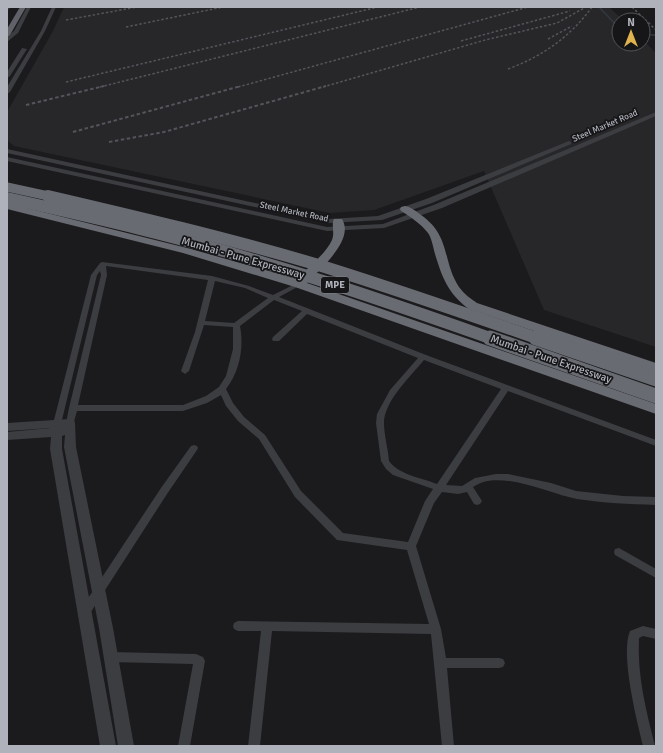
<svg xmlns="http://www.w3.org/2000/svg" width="663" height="753" font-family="Signika,sans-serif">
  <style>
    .built { fill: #27272a }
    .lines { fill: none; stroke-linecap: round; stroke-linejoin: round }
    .stream { stroke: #323940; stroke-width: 1.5 }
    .minor { fill: #3c3d41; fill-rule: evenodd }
    .tertiary { fill: #3c3d41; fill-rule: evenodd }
    .trunk { fill: #616269; fill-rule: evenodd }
    .motorway { fill: #696b72; fill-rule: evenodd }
    .rail-far1 { stroke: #53555a; stroke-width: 1.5; stroke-dasharray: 2.5 2; stroke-linecap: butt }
    .rail { stroke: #53555a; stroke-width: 2; stroke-dasharray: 3.5 2.5; stroke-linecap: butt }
    .motorway-bridge-far2 { stroke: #696b72; stroke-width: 9 }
    .motorway-bridge-far1 { stroke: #696b72; stroke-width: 12 }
    .motorway-bridge { stroke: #696b72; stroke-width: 15 }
    .labels { text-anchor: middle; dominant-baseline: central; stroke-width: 3.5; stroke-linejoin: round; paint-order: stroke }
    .far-street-label { font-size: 9px; fill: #afb2bb; stroke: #161618 }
    .shield { fill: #161618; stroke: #81838a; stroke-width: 1 }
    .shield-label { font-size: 10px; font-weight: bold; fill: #afb2bb }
    .street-label { font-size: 11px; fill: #afb2bb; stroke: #161618 }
  </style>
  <rect width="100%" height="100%" fill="#1b1b1d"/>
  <!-- built -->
  <polygon class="built" points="64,7 609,7 623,20 619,20 619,44 643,44 643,40 656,53 656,347 544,310 484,171 374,210 330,213 14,146 7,140 7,112 53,31"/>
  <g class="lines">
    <!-- stream -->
    <g class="stream">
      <polyline points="599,7 619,28"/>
      <polyline points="643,35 656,35"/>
    </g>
    <!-- minor -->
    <g class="minor">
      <path d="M102 262 212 276 249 286 273 295 297 283H301L302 284 301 285 279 297 426 355 656 440V446L508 391 446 485 462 486 475 478 496 474H508L551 483 576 491 623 496 656 497V505C630 504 603 503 577 499 549 494 499 468 473 487L482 501 480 504 477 505 474 504 467 492 458 494 442 492 434 503 416 546 441 629 446 658H499L503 659 505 663 503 667 499 668H447L454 746H442L431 634 272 631 260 746H248L261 631H238L234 629 233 626 234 623 238 621 429 624 407 550 337 540 295 497 259 439 238 421 226 406 221 395 207 403 183 411H77L73 425H67L66 423 69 408 101 275 100 271 97 275 61 424 60 426H54L53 424 91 275 100 263ZM106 266 208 280 195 332 181 371 185 374 189 371 204 325 233 327V349L226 376 219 387 206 396 183 405H78L107 275ZM215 281 245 288 268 298 234 323 205 321ZM274 300 302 311 273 337 272 339 273 341H279L307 314 418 358 390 390 377 414 376 423 381 461 386 469 393 475 433 489 425 501 408 542 343 533 301 491 265 435 244 417 233 403 226 389C240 371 244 347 240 326ZM424 360 501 389 437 484C422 478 399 475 389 461 388 448 384 435 384 423 384 401 411 376 424 360Z"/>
      <polygon points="194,445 197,446 198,448 197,450 167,494 89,615 85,617 81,615 80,612 81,609 161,488 191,446"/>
      <polygon points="619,548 656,569 656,578 615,555 614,552 615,549"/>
      <path d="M643 626 656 629V639L643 636 639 638C637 675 646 710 655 746H643C637 721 620 654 630 631Z"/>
      <polygon points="111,652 196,654 203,657 205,661 190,746 178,746 193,664 111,662 107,661 105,657 107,653"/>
    </g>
    <!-- tertiary -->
    <g class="tertiary">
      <polygon points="7,7 11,7 7,11"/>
      <polygon points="27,7 31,7 18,33 7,42 7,37 14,31"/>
      <polygon points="52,7 56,7 45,31 10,92 7,94 7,87 41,31"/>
      <polygon points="22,48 27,49 10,76 7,78 7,72"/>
      <polygon points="656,112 656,116 442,208 384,228 327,231 7,161 7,157 327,227 383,224 436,204"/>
      <polygon points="569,141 571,142 571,144 432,203 382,220 328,223 7,153 7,149 328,219 378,216 426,199"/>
      <polygon points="70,419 74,420 75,423 76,447 113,628 134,746 118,746 99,628 64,447 65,435 62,436 62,449 116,746 100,746 50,449 51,437 7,440 7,432 51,428 7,431 7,423"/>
    </g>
    <!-- trunk -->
    <polygon class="trunk" points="20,7 26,7 10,35 7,37 7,29"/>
    <!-- motorway -->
    <g class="motorway">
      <path d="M7 203 191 249 297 279C308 267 325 255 332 240 335 233 331 224 334 219H342C355 240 320 269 307 283L656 404V414L295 287 183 253 7 209Z"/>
      <path d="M405 206C411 207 416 211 421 215 451 236 442 261 459 287 464 294 471 299 477 303L656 363V372L469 309C448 294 442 277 435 254 433 247 432 239 428 233 421 224 411 217 401 211L400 209 401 207Z"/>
    </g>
    <!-- rail-far1 -->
    <g class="rail-far1">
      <polyline points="632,7 656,30"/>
      <polyline points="66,20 137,7"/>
      <polyline points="126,27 223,7"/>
      <polyline points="548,39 572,26"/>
      <polyline points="461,41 570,11"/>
      <path d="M508 69C543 56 570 37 592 7"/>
      <polyline points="66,82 378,7"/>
      <polyline points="100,87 420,7"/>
      <polyline points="238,87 528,7"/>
      <polyline points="323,87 485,40 557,23 586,7"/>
    </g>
    <!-- rail -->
    <g class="rail">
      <polyline points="26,105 104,86"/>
      <polyline points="73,132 241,86"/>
      <polyline points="109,142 164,132 326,86"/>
    </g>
    <!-- motorway-bridge-far2 -->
    <polyline class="motorway-bridge-far2" points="7,187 53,197"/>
    <!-- motorway-bridge-far1 -->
    <g class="motorway-bridge-far1">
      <path d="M48 196C138 217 227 238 315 264 390 287 464 313 539 339"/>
      <path d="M7 198C96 218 184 238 271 265 346 287 419 313 493 339"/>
    </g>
    <!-- motorway-bridge -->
    <g class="motorway-bridge">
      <polyline points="490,338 656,396"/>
      <polyline points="536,338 656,379"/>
    </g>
  </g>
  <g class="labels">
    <!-- far-street labels -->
    <g class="far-street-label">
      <text transform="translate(605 126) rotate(-23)">Steel Market Road</text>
      <text transform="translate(294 212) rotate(12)">Steel Market Road</text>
    </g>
    <!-- shield labels -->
    <rect class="shield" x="321" y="277" width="28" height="16" rx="3"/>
    <g class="shield-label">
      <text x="335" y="285">MPE</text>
    </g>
    <!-- street labels -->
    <g class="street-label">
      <text transform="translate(243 258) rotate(16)">Mumbai - Pune Expressway</text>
      <text transform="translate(551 359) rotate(19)">Mumbai - Pune Expressway</text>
    </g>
  </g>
  <!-- border -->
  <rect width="663" height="753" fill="none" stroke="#afb2bb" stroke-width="16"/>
  <!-- north arrow -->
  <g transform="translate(631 32)"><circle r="19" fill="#161618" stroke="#535459"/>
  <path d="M0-3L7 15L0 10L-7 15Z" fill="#e0b34f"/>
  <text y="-6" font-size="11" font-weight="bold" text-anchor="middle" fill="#afb2bb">N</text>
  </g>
</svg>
